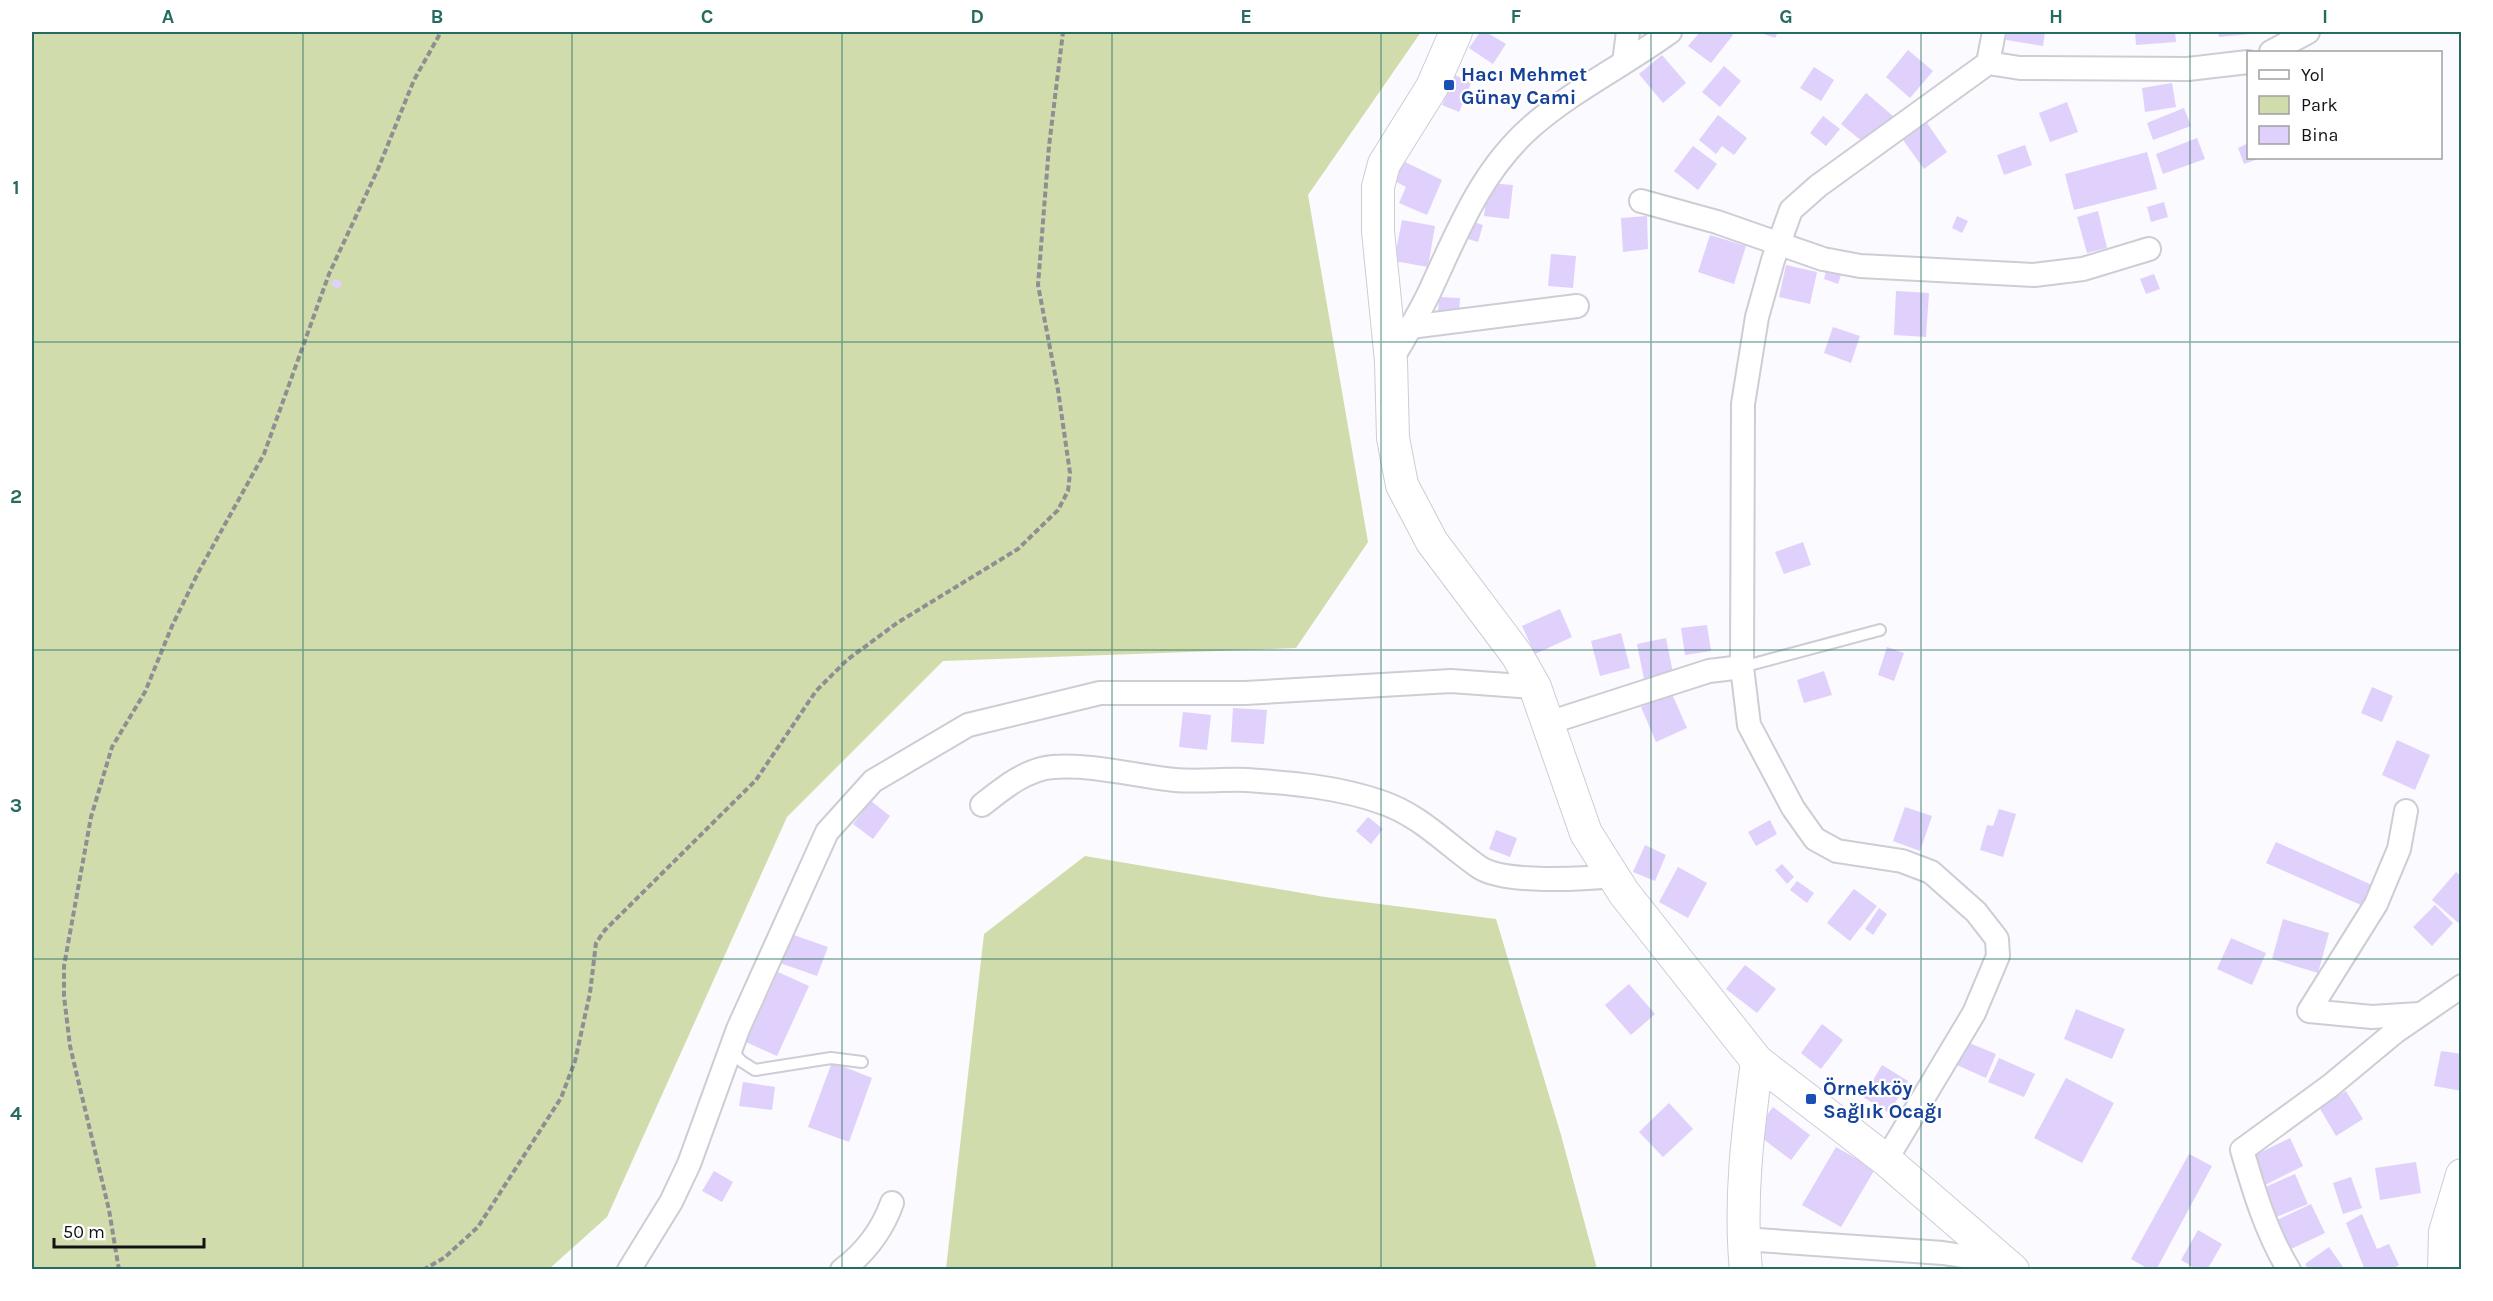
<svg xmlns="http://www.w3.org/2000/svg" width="2493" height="1301" font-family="Karla,sans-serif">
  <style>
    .green { fill: #d1dcac }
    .building { fill: #dfd1fc }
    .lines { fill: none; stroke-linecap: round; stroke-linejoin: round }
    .lane-casing { stroke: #ceccd5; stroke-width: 14 }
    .street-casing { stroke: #ceccd5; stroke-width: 26 }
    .secondary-casing { stroke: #ceccd5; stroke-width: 34 }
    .path { stroke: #8f8e92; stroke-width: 4; stroke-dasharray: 6 3; stroke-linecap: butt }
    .lane { stroke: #fff; stroke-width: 10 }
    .street { stroke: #fff; stroke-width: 22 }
    .secondary { stroke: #fff; stroke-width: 32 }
    .grid { fill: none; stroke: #266b5f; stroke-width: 1.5; stroke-opacity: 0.55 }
    .transit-dot { fill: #1a4fb4; stroke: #fff; stroke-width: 2 }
    .labels { text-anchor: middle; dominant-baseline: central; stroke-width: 4.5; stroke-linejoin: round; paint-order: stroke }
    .transit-label { font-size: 20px; font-weight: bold; fill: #164399; stroke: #fff; text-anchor: start }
    .neatline { fill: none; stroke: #266b5f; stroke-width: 2 }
    .grid-label { font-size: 20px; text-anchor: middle; font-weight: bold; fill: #266b5f }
  </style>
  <rect width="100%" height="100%" fill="#fbfafe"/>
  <!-- green -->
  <g class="green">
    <polygon points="32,32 1421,32 1308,195 1368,542 1296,648 943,661 787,817 607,1217 549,1269 32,1269"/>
    <polygon points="1085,856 1325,897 1496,919 1561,1135 1597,1269 946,1269 984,934"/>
  </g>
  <!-- building -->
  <g class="building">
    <polygon points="1480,32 1486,32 1506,44 1493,64 1469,48"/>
    <polygon points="1700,32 1729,32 1733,35 1711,63 1688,46"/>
    <polygon points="1758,32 1778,32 1775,38"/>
    <polygon points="2007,32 2045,32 2043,46 2006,40"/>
    <polygon points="2135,32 2175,32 2176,42 2136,45"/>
    <polygon points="2218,32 2260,32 2260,33 2219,37"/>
    <polygon points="1908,50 1933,71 1910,98 1886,77"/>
    <polygon points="1662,55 1686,83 1663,103 1639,74"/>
    <polygon points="1724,66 1741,81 1720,107 1702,92"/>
    <polygon points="1814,67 1834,80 1821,101 1800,88"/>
    <polygon points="1455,75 1471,83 1459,112 1442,105"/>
    <polygon points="2172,83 2176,107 2145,112 2142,88"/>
    <polygon points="1866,93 1893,116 1868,146 1841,124"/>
    <polygon points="2067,102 2078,132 2050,142 2039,113"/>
    <polygon points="2184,108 2191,126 2153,140 2147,123"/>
    <polygon points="1718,115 1747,138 1734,155 1722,146 1716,154 1699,140"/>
    <polygon points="1823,116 1840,129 1826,146 1810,133"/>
    <polygon points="1927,123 1947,152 1924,169 1903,140"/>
    <polygon points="2197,138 2205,159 2163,174 2156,154"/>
    <polygon points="2248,143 2248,158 2261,158 2244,164 2238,148"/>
    <polygon points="2025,145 2032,165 2004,175 1997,155"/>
    <polygon points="1693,146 1717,164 1698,190 1674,171"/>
    <polygon points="2147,152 2157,189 2074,210 2065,174"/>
    <polygon points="1399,159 1442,180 1427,215 1399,203 1406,187 1389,178"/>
    <polygon points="1488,183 1513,185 1509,219 1484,216"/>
    <polygon points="2164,202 2168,217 2151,222 2147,207"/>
    <polygon points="2098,211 2107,248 2087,253 2077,217"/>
    <polygon points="1647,216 1648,249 1623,252 1621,218"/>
    <polygon points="1957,216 1968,221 1962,233 1952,228"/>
    <polygon points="1402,220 1435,226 1428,267 1394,261"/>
    <polygon points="1471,221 1483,225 1478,242 1465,238"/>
    <polygon points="1710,235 1746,246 1734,284 1698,272"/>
    <polygon points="1551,254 1576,256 1573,288 1548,286"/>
    <polygon points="1786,265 1817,272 1810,304 1779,297"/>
    <polygon points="1827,267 1842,272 1838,284 1824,279"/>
    <polygon points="2154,274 2160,289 2146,294 2140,279"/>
    <polygon points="334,279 342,282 339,289 331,285"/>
    <polygon points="1896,291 1929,293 1926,337 1894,335"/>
    <polygon points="1439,297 1460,298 1459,314 1438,313"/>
    <polygon points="1833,327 1860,336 1851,363 1824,353"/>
    <polygon points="1803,542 1811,565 1784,574 1775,552"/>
    <polygon points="1560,609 1572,637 1535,654 1522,626"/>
    <polygon points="1707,625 1711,651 1685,655 1681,628"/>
    <polygon points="1621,633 1630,668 1600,676 1591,641"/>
    <polygon points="1666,638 1673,673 1644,679 1637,644"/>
    <polygon points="1887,647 1904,653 1894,681 1878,675"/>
    <polygon points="1824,671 1832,695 1804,703 1797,680"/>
    <polygon points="2372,687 2393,696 2382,722 2361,713"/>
    <polygon points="1672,694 1687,728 1656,742 1641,707"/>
    <polygon points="1233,708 1267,710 1264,744 1231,742"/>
    <polygon points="1183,712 1211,715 1207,750 1179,747"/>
    <polygon points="2397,740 2430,755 2415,790 2382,775"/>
    <polygon points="871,801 890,816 873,839 853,824"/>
    <polygon points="1905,807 1932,816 1920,851 1893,841"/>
    <polygon points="1999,809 2016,814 2003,857 1980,850 1987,825 1993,826"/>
    <polygon points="1368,817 1383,829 1371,844 1356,831"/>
    <polygon points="1770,820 1777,834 1756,846 1748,832"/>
    <polygon points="1496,830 1517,838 1510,857 1489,849"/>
    <polygon points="2276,842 2372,885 2363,906 2266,863"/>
    <polygon points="1645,845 1666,855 1655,881 1633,872"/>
    <polygon points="1782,864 1794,877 1787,884 1775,870"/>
    <polygon points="1678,867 1707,883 1688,918 1659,902"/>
    <polygon points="2456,872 2462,877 2462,926 2432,900"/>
    <polygon points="1797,881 1814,893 1807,903 1790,890"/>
    <polygon points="1854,889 1877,906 1850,941 1827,923"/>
    <polygon points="2435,905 2453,923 2432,946 2413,927"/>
    <polygon points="1879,908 1887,914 1873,935 1865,929"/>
    <polygon points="2283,919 2329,933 2318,973 2272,959"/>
    <polygon points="791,934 828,947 817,976 780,963"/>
    <polygon points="2231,938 2266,953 2252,985 2217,969"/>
    <polygon points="1745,965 1776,989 1757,1013 1726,989"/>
    <polygon points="778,972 809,986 777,1056 746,1042"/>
    <polygon points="1629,984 1655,1014 1631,1035 1605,1005"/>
    <polygon points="2076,1009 2125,1029 2112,1059 2064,1039"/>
    <polygon points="1822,1024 1843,1040 1821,1069 1801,1053"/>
    <polygon points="1967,1042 1996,1054 1986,1078 1957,1065"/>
    <polygon points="2441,1051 2462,1054 2462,1091 2434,1086"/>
    <polygon points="1999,1058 2035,1074 2024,1097 1988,1082"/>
    <polygon points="832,1062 872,1078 849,1142 808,1127"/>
    <polygon points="1882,1065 1908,1081 1889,1113 1863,1097"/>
    <polygon points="2066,1078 2114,1103 2082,1163 2034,1138"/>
    <polygon points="743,1082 775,1087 772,1110 739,1106"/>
    <polygon points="2346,1091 2363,1119 2336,1136 2319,1107"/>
    <polygon points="1669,1103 1693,1129 1663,1157 1639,1132"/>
    <polygon points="1773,1107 1810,1135 1791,1160 1754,1132"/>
    <polygon points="2290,1138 2303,1166 2265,1185 2251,1157"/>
    <polygon points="1836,1147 1875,1169 1841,1227 1802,1205"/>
    <polygon points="2189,1154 2212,1166 2156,1270 2150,1270 2131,1259"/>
    <polygon points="2416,1162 2421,1193 2380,1200 2375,1168"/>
    <polygon points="714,1171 733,1182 722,1202 702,1191"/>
    <polygon points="2295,1174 2308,1204 2274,1218 2261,1189"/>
    <polygon points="2351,1177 2362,1208 2343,1214 2333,1183"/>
    <polygon points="2311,1204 2325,1233 2291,1249 2277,1220"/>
    <polygon points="2362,1214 2377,1249 2389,1244 2399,1265 2390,1270 2365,1270 2346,1223"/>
    <polygon points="2198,1230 2222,1244 2207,1270 2198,1270 2181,1260"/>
    <polygon points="2329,1247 2345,1270 2309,1270 2305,1264"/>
  </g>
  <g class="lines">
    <!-- lane casing -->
    <g class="lane-casing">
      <g id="lane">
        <polyline points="1742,667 1880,630"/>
        <polyline points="731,1049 741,1061 755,1070 831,1058 862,1062"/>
      </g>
    </g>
    <!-- street casing -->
    <g class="street-casing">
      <g id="street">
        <polyline points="2271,52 2308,32"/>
        <polyline points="1624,62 1628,32"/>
        <polyline points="1988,63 1994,32"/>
        <polyline points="1641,201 1717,222 1823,259 1860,266 2034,275 2083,269 2149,249"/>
        <polyline points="1410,327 1577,306"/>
        <path d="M1391 361C1404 338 1418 316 1429 293 1457 233 1480 172 1531 127 1573 90 1625 65 1670 32"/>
        <polyline points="1548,723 1709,671 1742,667"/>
        <path d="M982 805C1002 789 1026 769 1053 767 1094 764 1135 776 1175 780 1199 782 1223 779 1247 780 1292 783 1338 787 1381 802 1420 815 1446 844 1479 867 1504 884 1583 879 1613 876"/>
        <polyline points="2406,811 2399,849 2376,904 2309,1011 2372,1017 2419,1014"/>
        <polyline points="1886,1160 1974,1013 1998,956 1997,939 1976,912 1931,872 1902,861 1837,851 1815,839 1793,808 1749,725 1742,667 1743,404 1757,317 1773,260 1791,210 1818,186 1988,63 2020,68 2188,69 2248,62"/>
        <polyline points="1743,1239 1943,1253 2002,1262"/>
        <polyline points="629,1270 671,1202 689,1164 738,1029 827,832 873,781 968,725 1100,693 1245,693 1451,681 1535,687"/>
        <path d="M842 1270C866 1252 882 1231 892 1203"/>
        <path d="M2289 1270C2266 1232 2254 1191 2242 1150L2330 1086 2395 1032 2462 986"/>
      </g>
    </g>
    <!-- secondary casing -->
    <g class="secondary-casing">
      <g id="secondary">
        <polyline points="1456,32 1432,87 1384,164 1378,187 1378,231 1391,361 1393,438 1402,485 1432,542 1517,655 1535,687 1586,833 1624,893 1757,1061 1886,1160 2013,1270"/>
        <path d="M1746 1270C1739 1200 1748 1130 1757 1061"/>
        <polyline points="2444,1270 2445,1232 2462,1175"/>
      </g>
    </g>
    <!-- path -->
    <g class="path">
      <polyline points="119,1270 109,1210 70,1046 64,996 64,966 91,817 112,747 145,692 172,626 199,571 264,454 329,274 378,169 414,80 441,32"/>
      <polyline points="423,1270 444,1258 478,1227 561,1098 575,1061 590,993 596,943 605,930 756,780 816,691 847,660 897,623 1018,549 1058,510 1068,491 1070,473 1058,390 1038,285 1049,146 1063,32"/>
    </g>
    <!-- lane -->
    <use href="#lane" class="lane"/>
    <!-- street -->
    <use href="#street" class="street"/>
    <!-- secondary -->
    <use href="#secondary" class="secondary"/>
  </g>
  <!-- grid -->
  <path class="grid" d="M303 32V1270M572 32V1270M842 32V1270M1112 32V1270M1381 32V1270M1651 32V1270M1921 32V1270M2190 32V1270M32 342H2462M32 650H2462M32 959H2462"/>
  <!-- markers -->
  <g class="transit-dot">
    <rect x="1443" y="79" width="12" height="12" rx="3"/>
    <rect x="1805" y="1093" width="12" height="12" rx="3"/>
  </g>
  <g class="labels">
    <!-- transit labels -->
    <g class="transit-label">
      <text x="1461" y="74">Hacı Mehmet<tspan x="1461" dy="23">Günay Cami</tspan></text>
      <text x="1823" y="1088">Örnekköy<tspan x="1823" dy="23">Sağlık Ocağı</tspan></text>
    </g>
  </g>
  <!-- border -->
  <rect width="2493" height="1301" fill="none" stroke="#ffffff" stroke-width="66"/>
  <!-- legend -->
  <rect x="2247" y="51" width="195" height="108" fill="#ffffff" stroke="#a0a0a1" stroke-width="1.5"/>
  <rect x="2259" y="70" width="30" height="9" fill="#ffffff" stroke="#a0a0a1" stroke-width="1.5"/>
  <text x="2301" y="81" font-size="18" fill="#121114">Yol</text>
  <rect x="2259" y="96" width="30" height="18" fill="#d1dcac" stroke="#a0a0a1" stroke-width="1.5"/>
  <text x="2301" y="111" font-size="18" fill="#121114">Park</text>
  <rect x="2259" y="126" width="30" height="18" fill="#dfd1fc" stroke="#a0a0a1" stroke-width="1.5"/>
  <text x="2301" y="141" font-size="18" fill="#121114">Bina</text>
  <!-- scale -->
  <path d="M54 1238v9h150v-9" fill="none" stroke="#121114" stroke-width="3"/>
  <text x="63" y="1238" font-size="18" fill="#121114" stroke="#ffffff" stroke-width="4.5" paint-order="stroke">50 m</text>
  <rect x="33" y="33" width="2427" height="1235" class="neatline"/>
  <g class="grid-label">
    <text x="168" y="23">A</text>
    <text x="437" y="23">B</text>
    <text x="707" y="23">C</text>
    <text x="977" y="23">D</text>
    <text x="1246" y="23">E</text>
    <text x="1516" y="23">F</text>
    <text x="1786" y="23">G</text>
    <text x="2056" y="23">H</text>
    <text x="2325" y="23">I</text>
    <text x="16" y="194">1</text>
    <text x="16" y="503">2</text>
    <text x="16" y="812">3</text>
    <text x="16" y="1120">4</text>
  </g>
</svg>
